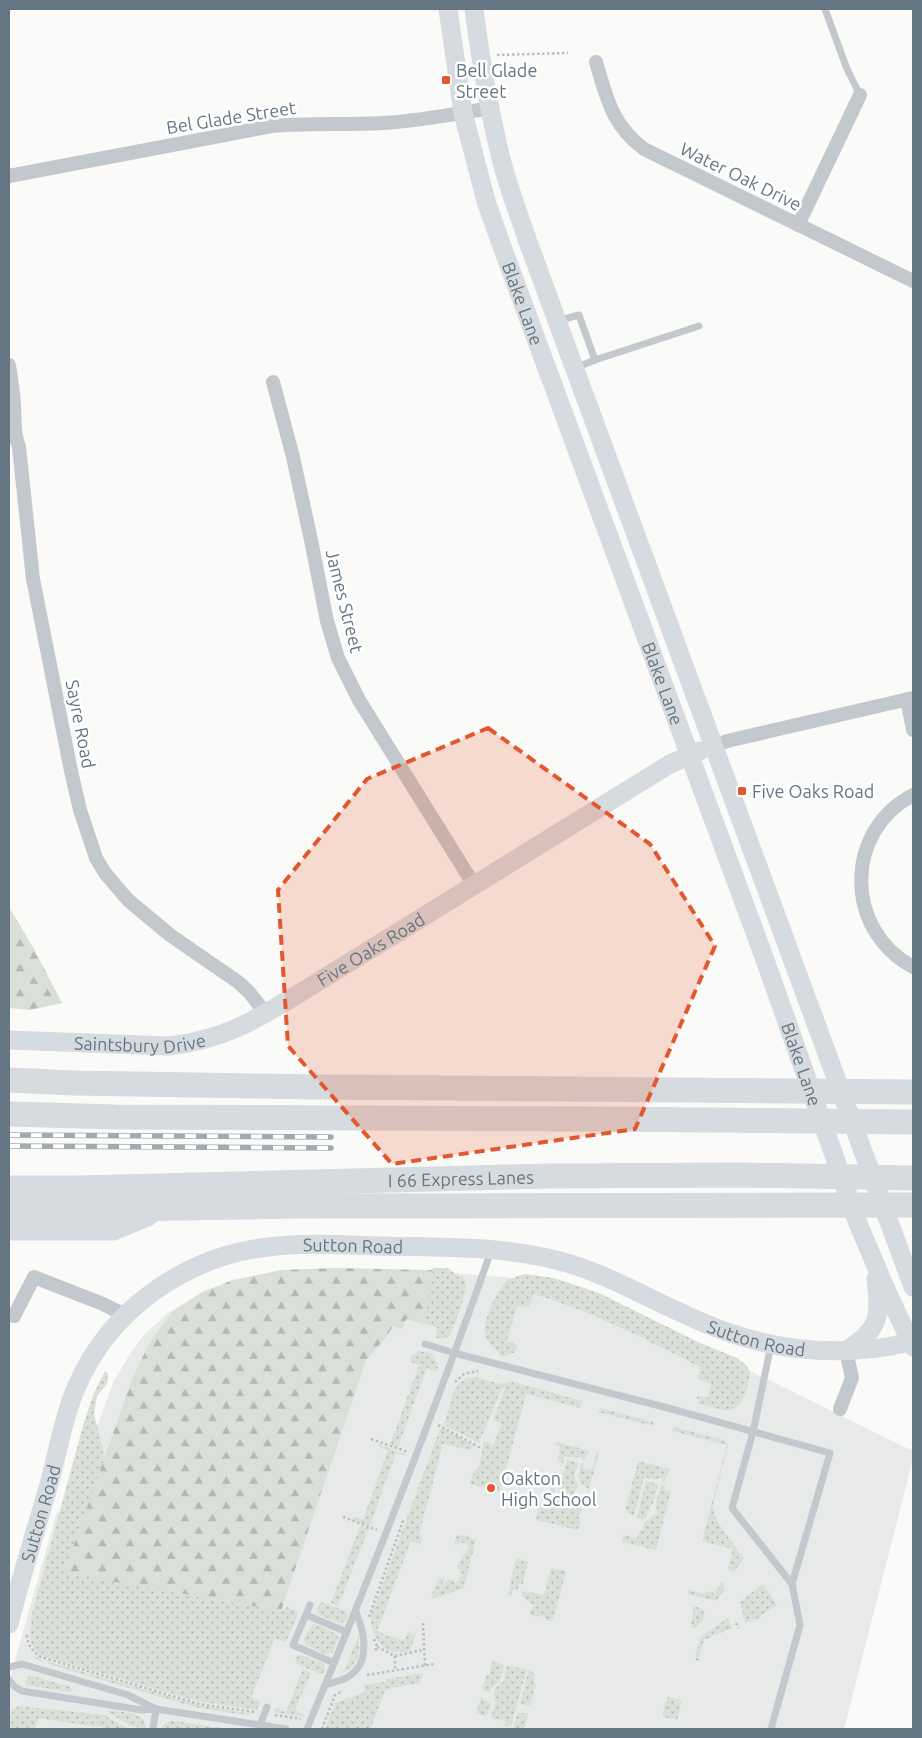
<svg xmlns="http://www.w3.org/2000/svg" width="922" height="1738" font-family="Ubuntu,sans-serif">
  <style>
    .built { fill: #e8e9e9 }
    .grass { fill: url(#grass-dots) }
    .forest { fill: url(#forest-firs) }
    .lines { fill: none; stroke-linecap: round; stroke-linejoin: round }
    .path { stroke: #bbbfc2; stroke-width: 2.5; stroke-dasharray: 2.5 2.5; stroke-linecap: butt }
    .lane { stroke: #c3c8cc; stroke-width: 7 }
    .street { stroke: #c3c8cc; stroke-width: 14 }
    .secondary { stroke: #d6dbdf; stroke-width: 19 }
    .highway { stroke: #d6dbdf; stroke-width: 25 }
    .rail-casing { stroke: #a2aab0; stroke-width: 5.5 }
    .rail { stroke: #fff; stroke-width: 4; stroke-dasharray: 11; stroke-linecap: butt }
    .marked { fill: #e4572e; fill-opacity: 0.2; stroke: #e4572e; stroke-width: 4; stroke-dasharray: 10 6; stroke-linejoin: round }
    .poi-dot { fill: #e4572e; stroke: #fff; stroke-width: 2 }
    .labels { text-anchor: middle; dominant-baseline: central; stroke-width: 5; stroke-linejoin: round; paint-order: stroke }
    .poi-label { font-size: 18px; fill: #657683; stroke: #fff; text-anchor: start }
    .street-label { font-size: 18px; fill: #657683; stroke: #fff }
  </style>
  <defs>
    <pattern id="grass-dots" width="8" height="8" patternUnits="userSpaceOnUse" patternTransform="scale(1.25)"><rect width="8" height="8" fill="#dadfd7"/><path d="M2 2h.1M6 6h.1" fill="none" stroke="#b4b9b4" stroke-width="1.8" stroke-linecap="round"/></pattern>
    <pattern id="forest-firs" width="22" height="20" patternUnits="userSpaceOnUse" patternTransform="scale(1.25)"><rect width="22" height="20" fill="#dadfd7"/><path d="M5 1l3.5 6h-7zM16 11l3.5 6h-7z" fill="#b4b9b4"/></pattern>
  </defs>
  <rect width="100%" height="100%" fill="#fafaf8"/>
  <!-- built -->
  <polygon class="built" points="454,1273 512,1278 545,1284 634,1314 913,1451 913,1459 844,1729 9,1729 9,1681 57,1512 67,1514 82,1465 114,1381 131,1352 144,1335 168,1313 182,1304 207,1291 275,1277"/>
  <!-- grass -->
  <g class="grass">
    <path d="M433 1268H448L459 1277 462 1275C464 1279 466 1282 466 1286 467 1292 453 1330 450 1335 446 1340 440 1339 436 1337L437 1327 424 1324Z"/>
    <path d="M525 1274 554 1278 599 1293 698 1342 737 1358 746 1365 750 1372C748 1385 745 1410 727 1410 719 1410 708 1406 699 1404V1400L696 1398 699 1396 708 1398 711 1383 700 1380 698 1378 700 1367C645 1339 592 1311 533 1294L530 1307 517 1306 507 1341 517 1345 515 1352 504 1357 499 1355V1352C491 1347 483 1337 485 1326 486 1315 498 1288 507 1281 512 1277 519 1276 525 1274Z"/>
    <polygon points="418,1351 431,1353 437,1362 438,1368 435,1371 427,1368 398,1447 390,1445 419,1365 411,1362 410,1357"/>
    <path d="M105 1371 108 1374 107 1384 97 1396 94 1414 102 1445 104 1460 64 1573 281 1611 287 1607 297 1611 298 1614 287 1640 284 1642 275 1638 272 1643 273 1644 251 1697 260 1702 257 1710 197 1701 43 1656C25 1647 31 1631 32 1614L84 1422 94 1393Z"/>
    <polygon points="471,1377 479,1378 500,1384 513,1382 582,1401 580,1408 526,1394 500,1492 470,1484 473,1473 479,1467 484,1441 493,1445 502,1424 493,1420 505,1389 502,1388 479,1443 444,1425 453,1393 461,1381"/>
    <polygon points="601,1408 653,1422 654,1425 653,1426 598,1412"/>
    <path d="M674 1427 724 1440 728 1444 713 1505C713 1522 734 1544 744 1558L734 1572 728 1569 733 1549 702 1541 727 1445 672 1431Z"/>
    <path d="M442 1428 474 1446 469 1450 443 1444 419 1535 423 1537 420 1545 411 1541 377 1631 404 1641 408 1632 414 1635 418 1627 410 1651C405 1651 398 1653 393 1652 379 1649 370 1630 371 1616L440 1429Z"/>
    <polygon points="556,1442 590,1451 584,1461 580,1457 573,1458 565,1456 563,1463 558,1461 560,1446 555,1445"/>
    <polygon points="378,1444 407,1455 405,1456 396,1453 370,1526 351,1519 355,1517 363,1520 388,1450 379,1447"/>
    <path d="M596 1452H599L589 1489C576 1481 578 1477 581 1463L584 1464 583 1468 592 1470Z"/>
    <polygon points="567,1460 578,1463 574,1477 578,1485 569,1502 576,1507 578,1505 583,1510 579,1514 580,1522 578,1530 536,1520 540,1503 551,1507 553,1500 556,1501"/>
    <polygon points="638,1461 670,1469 664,1482 662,1482 663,1478 653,1479 644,1477 634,1516 625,1511"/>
    <polygon points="555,1472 560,1473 554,1493 550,1492 551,1486 544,1485 546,1477 553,1478"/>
    <polygon points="646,1481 658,1484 653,1503 647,1512 647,1516 642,1520 637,1517"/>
    <polygon points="661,1485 665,1486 664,1490 671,1491 656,1550 622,1542 624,1535 639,1539 637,1537 640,1530 642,1530 645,1522 657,1513 656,1503"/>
    <polygon points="360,1526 369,1528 338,1606 331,1603"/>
    <polygon points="457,1534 476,1539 464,1588 432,1599 431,1597 439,1578 445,1579 441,1585 442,1586 449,1579 456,1583 462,1575 457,1565 470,1546 461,1542 459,1545 454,1544"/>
    <polygon points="516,1558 528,1562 523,1584 519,1584 518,1589 512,1591 511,1596 508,1595"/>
    <polygon points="551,1568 566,1571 553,1621 549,1621 541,1615 536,1617 529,1615 533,1605 522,1596 523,1591 544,1595"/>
    <polygon points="722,1582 725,1589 716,1601 688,1594 688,1590 704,1594 706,1591 714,1593"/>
    <polygon points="763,1584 777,1605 757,1619 745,1623 740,1602"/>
    <polygon points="321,1602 346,1611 348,1615 345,1622 339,1623 319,1615 317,1610"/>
    <polygon points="694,1606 703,1609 705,1618 695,1628 691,1627"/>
    <polygon points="728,1618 732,1628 704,1640 699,1657 695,1657 701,1636"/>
    <polygon points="313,1624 318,1625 338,1635 338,1639 332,1653 325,1654 305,1644 304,1639"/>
    <path d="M358 1637C362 1649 357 1668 344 1672Z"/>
    <polygon points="301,1655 324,1664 325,1672 320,1674 295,1663 297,1656"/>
    <polygon points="34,1656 42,1660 199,1705 252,1714 247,1715 198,1708 48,1664 48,1662 42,1661 41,1662 33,1657"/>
    <polygon points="493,1660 504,1665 500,1681 491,1688 491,1692 482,1690 487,1674 489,1675"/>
    <polygon points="507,1666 527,1669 511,1727 504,1726 506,1721 491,1718 495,1704 494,1689 503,1682"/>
    <polygon points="303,1669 311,1673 295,1710 305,1715 305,1717 274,1712 274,1710 277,1708 286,1712"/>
    <polygon points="529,1669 535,1675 533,1683 536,1684 530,1706 520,1704"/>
    <polygon points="423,1673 420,1683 386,1689 370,1729 325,1729 335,1703 365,1692 363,1685 386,1682 386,1679"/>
    <polygon points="29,1675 71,1687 72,1690 70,1692 25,1685"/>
    <polygon points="481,1697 491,1704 486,1716 476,1714"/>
    <polygon points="668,1697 682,1700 677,1720 663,1717 664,1706"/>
    <path d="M19 1706 104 1715 128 1729H110L96 1726V1727L38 1718 35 1729H9C9 1719 9 1711 19 1706Z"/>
    <path d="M106 1711C119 1712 146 1710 146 1729L131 1726Z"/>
    <polygon points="517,1713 528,1713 524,1729 514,1728"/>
    <polygon points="171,1721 174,1721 228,1729 161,1729 164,1724"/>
  </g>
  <!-- forest -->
  <g class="forest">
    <polygon points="9,907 34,949 62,1003 30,1010 9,1008"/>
    <polygon points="335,1268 433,1270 424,1324 406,1319 402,1329 393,1326 387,1336 366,1360 281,1611 64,1573 132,1379 150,1342 171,1313 202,1292 233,1280 281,1270"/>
  </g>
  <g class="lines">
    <!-- path -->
    <g class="path">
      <polyline points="497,55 568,53"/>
      <polyline points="455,1382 464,1374 478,1371"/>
      <polyline points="438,1425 479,1447 478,1450"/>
      <polyline points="371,1439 408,1452"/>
      <polyline points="343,1517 377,1530"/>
      <polyline points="369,1617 404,1518"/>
      <polyline points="423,1623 425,1666"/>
      <polyline points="736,1623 739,1628"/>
      <path d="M27 1635C28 1646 32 1651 41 1657L199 1704 254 1712"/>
      <polyline points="374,1639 377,1646 375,1652"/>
      <polyline points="377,1647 395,1656 423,1650"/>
      <polyline points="395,1656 395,1670"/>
      <polyline points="696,1659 701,1660"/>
      <polyline points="367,1675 434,1664"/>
      <polyline points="275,1715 301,1719"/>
      <polyline points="322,1729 335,1695 343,1691"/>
    </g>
    <!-- lane -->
    <g class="lane">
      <polyline points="825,9 847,69 860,95"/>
      <polyline points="557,321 579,315 595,360 575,368"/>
      <polyline points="595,360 699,326"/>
      <polyline points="425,1344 454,1353 668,1408 830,1453 792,1584 800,1625 771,1729"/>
      <polyline points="771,1345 753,1432 732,1508 792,1584"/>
      <polyline points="310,1605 293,1645 334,1663"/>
      <polyline points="306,1615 347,1632"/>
      <polyline points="9,1667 22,1664 128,1695 156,1709"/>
      <polyline points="9,1680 15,1687 22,1691 142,1710 156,1709 286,1729"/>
      <path d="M325 1685C332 1683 339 1681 344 1679 372 1666 365 1634 356 1612"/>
      <polyline points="260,1725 267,1707"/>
      <polyline points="153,1729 156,1709"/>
      <path d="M307 1729C372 1572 434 1413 491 1251"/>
    </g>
    <!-- street -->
    <g class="street">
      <path d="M596 62C607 99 612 125 644 149L913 281"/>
      <path d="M9 176 272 126C309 123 346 125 383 123 419 121 455 114 490 108"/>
      <polyline points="798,225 860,95"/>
      <path d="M9 365C11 378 13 391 14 404 15 419 13 433 19 447L33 579 71 771 80 810 96 858 105 873 128 900 170 935 238 982 249 992 266 1014"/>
      <polyline points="273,382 293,457 311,540 327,621 338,658 359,700 474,885"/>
      <polyline points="907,699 913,730"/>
      <polyline points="715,746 727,741 913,698"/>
      <path d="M913 795C844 831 844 930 913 967"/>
      <polyline points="9,1315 14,1316 34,1277 103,1304 125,1315"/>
      <polyline points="840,1409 852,1378 846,1351"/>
    </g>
    <!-- secondary -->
    <g class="secondary">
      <path id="s1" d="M448 9 463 113 486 201 500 241 764 957 859 1226 888 1294 913 1347"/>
      <path d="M474 9C481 63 490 117 504 170 511 194 520 218 528 242L913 1287"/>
      <path id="s2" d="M9 1040 168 1046C223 1040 254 1021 300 993L670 764 700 751"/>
      <path d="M847 1350C881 1328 880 1317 876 1279"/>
      <path id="s3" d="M9 1624C21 1577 36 1530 49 1484 58 1452 63 1418 76 1388 109 1310 184 1257 268 1247 305 1242 343 1245 379 1246 456 1248 530 1244 603 1276 645 1294 686 1318 730 1333 771 1347 813 1353 856 1350 876 1349 895 1347 913 1340"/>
    </g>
    <!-- highway -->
    <g class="highway">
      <polyline points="9,1080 73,1083 320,1087 913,1092"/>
      <polyline points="9,1114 116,1117 597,1119 913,1122"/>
      <path id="s4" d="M9 1188H79L552 1176 742 1175 913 1178"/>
      <polyline points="9,1211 299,1206 913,1205"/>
      <polyline points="9,1228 113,1228 147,1214"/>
    </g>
    <!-- rail casing -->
    <g class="rail-casing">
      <g id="rail">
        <polyline points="9,1135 331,1137"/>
        <polyline points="9,1146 331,1148"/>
      </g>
    </g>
    <!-- rail -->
    <use href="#rail" class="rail"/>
  </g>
  <!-- marked area -->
  <path class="marked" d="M488 728 650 844 715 946 635 1129 392 1164 288 1046 278 890 367 779Z"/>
  <!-- markers -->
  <g class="poi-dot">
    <rect x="441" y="75" width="10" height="10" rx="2.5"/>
    <rect x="737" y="786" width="10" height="10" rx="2.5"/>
    <circle cx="491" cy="1488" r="5"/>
  </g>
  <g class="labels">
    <!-- poi labels -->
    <g class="poi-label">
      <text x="456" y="70">Bell Glade<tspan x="456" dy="21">Street</tspan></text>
      <text x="752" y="791">Five Oaks Road</text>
      <text x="501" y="1478">Oakton<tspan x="501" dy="21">High School</tspan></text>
    </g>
    <!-- street labels -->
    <g class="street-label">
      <text transform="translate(231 117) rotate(-9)">Bel Glade Street</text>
      <text transform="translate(741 176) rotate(26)">Water Oak Drive</text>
      <text stroke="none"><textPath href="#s1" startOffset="305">Blake Lane</textPath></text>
      <text transform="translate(345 601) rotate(76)">James Street</text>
      <text stroke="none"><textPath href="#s1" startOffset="710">Blake Lane</textPath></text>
      <text transform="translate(81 724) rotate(79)">Sayre Road</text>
      <text stroke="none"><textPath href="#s2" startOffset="386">Five Oaks Road</textPath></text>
      <text stroke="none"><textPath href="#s2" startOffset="131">Saintsbury Drive</textPath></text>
      <text stroke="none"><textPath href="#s1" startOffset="1115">Blake Lane</textPath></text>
      <text stroke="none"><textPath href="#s4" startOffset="452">I 66 Express Lanes</textPath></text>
      <text stroke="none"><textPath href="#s3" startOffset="580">Sutton Road</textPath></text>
      <text stroke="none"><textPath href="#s3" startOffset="1000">Sutton Road</textPath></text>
      <text stroke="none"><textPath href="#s3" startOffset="115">Sutton Road</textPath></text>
    </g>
  </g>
  <!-- border -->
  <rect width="922" height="1738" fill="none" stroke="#657683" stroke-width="20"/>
</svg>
